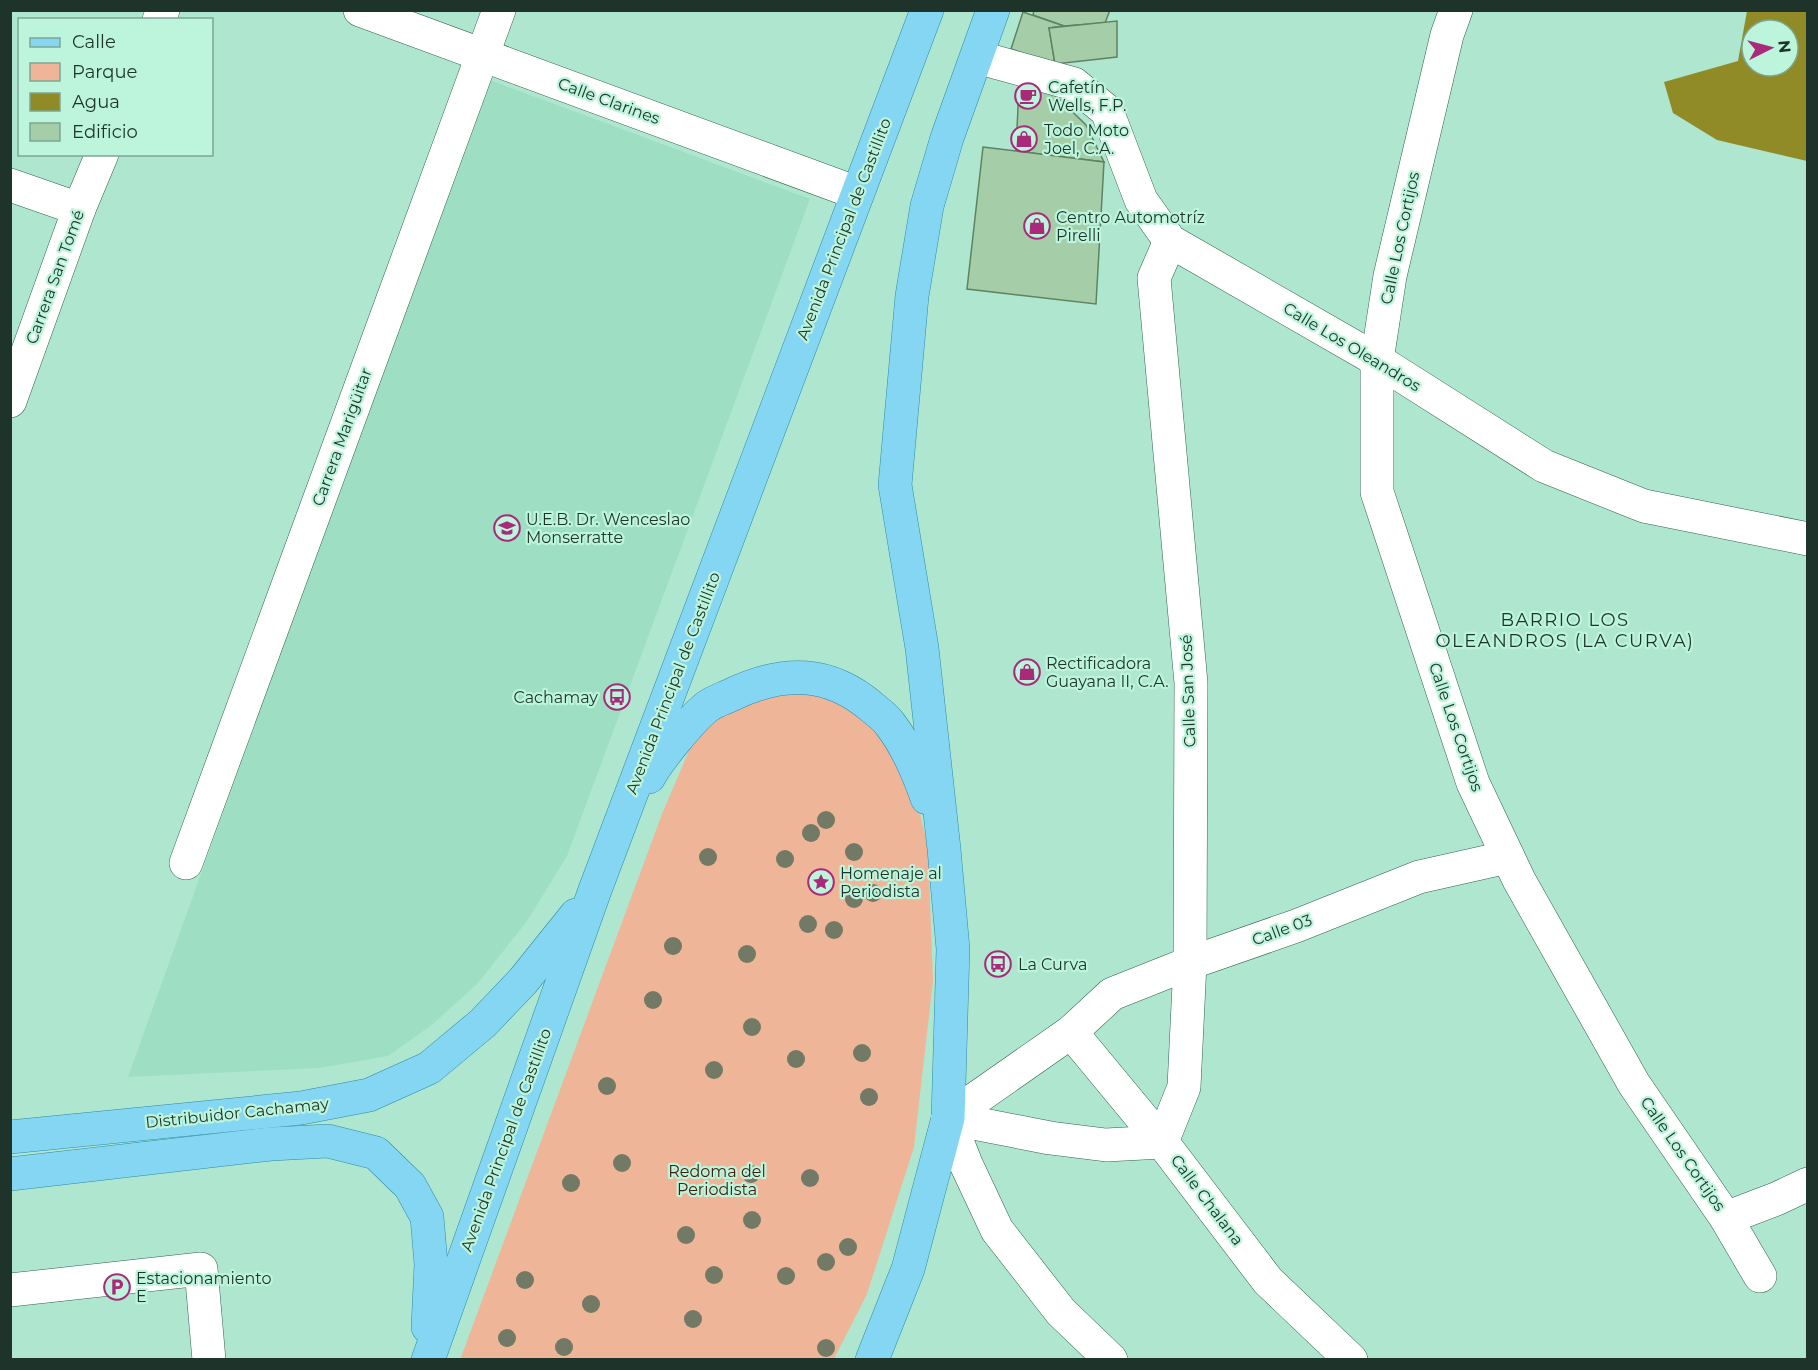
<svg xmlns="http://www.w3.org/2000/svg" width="1818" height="1370" font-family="Montserrat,sans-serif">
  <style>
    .built { fill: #9edec3 }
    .green { fill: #efb599 }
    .water { fill: #908b26; fill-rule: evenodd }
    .building { fill: #a5cda8; stroke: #5e8361; stroke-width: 1.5 }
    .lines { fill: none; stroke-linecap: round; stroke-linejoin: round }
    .minor-casing { stroke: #2f6350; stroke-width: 34 }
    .major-casing { stroke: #2c8ba6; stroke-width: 34 }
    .minor { stroke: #fff; stroke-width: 33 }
    .major { stroke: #85d6f2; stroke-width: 33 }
    .tree { fill: #727965 }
    .labels { text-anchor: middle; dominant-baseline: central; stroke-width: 4.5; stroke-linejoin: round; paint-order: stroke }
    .poi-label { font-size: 16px; fill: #1e342b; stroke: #bcf4dc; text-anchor: start }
    .street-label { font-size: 16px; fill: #1e342b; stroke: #bcf4dc }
    .park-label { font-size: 16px; fill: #411f0e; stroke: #bcf4dc }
    .neighbourhood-label { font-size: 18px; letter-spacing: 1.5px; fill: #1e342b; stroke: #bcf4dc }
  </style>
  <rect width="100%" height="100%" fill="#afe6cf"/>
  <!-- built -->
  <polygon class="built" points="487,79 810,199 567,856 527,921 478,983 433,1024 388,1056 319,1068 128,1077"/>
  <!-- green -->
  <polygon class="green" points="780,679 862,711 910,773 928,847 933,981 914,1147 867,1294 834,1359 460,1360 662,814 708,706"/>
  <!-- water -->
  <path class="water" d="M1747 11H1807V161L1717 140 1673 113 1664 82 1738 61ZM1752 30H1788V66H1752Z"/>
  <!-- building -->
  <g class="building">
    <polygon points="1034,10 1110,10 1105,23 1064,26 1033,15"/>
    <polygon points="1023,12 1064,26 1049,28 1055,64 1011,49"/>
    <polygon points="1117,21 1117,57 1055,64 1049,28"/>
    <polygon points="1019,85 1051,91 1086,125 1104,162 1016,151"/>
    <polygon points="983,147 1104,162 1096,304 967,289"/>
  </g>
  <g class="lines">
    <!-- minor casing -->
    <g class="minor-casing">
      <g id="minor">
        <polyline points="360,10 857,193"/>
        <polyline points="1456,10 1447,35 1390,276 1377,360 1377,492 1473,783 1519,880 1634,1084 1726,1218 1760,1276"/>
        <polyline points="159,20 163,10"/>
        <polyline points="977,57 1074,84 1107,111 1141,200 1170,241 1377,360 1544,466 1644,506 1808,539"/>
        <polyline points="10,185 79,209"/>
        <polyline points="10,401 79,209 102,154"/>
        <polyline points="186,863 499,10"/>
        <polyline points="1071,1032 1162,1142 1268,1281 1351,1360"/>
        <polyline points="948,1118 1050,1138 1106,1145 1162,1142 1184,1087 1190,963 1191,683 1154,278 1170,241"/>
        <polyline points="948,1118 1071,1032 1112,994 1190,963 1296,926 1419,877 1508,857"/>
        <polyline points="948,1118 966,1164 997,1230 1061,1312 1111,1360"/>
        <polyline points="1726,1218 1776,1199 1808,1184"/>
        <polyline points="10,1290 201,1269 209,1360"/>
      </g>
    </g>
    <!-- major casing -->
    <g class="major-casing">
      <g id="major">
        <path d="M649 777C658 760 692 718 708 706 715 701 725 698 733 694 784 670 829 670 873 708 879 713 886 718 890 724 907 746 918 772 927 798"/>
        <polyline points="10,1137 301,1108 369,1095 429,1068 483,1023 523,981 576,915"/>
        <polyline points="10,1174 271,1144 328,1141 376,1153 410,1186 427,1217 431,1264 428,1327"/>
        <polyline points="428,1360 595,890 927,10"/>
        <polyline points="872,1360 908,1269 948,1118 953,949 944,849 922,648 895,485 912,296 927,206 947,138 993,10"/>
      </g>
    </g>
    <!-- minor -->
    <use href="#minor" class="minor"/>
    <!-- major -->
    <use href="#major" class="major"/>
  </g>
  <!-- trees -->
  <g class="tree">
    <circle cx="826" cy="820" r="9"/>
    <circle cx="811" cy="833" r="9"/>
    <circle cx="854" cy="852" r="9"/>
    <circle cx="708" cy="857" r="9"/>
    <circle cx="785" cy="859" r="9"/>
    <circle cx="873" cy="893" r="9"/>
    <circle cx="854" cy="899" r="9"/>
    <circle cx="808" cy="924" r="9"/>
    <circle cx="834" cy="930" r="9"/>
    <circle cx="673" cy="946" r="9"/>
    <circle cx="747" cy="954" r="9"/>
    <circle cx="653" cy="1000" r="9"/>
    <circle cx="752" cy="1027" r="9"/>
    <circle cx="862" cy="1053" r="9"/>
    <circle cx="796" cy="1059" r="9"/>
    <circle cx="714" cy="1070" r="9"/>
    <circle cx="607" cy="1086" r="9"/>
    <circle cx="869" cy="1097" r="9"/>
    <circle cx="622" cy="1163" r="9"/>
    <circle cx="751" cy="1174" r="9"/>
    <circle cx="810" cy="1178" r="9"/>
    <circle cx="571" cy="1183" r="9"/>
    <circle cx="752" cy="1220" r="9"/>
    <circle cx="686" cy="1235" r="9"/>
    <circle cx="848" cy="1247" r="9"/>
    <circle cx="826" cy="1262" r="9"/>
    <circle cx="714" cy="1275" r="9"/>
    <circle cx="786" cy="1276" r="9"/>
    <circle cx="525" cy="1280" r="9"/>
    <circle cx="591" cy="1304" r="9"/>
    <circle cx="693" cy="1319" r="9"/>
    <circle cx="507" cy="1338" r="9"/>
    <circle cx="564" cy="1347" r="9"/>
    <circle cx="826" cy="1348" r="9"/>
  </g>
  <!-- icons -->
  <defs>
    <g id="cafe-ring" transform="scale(1.35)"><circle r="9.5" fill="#bcf4dc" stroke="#a92a7a" stroke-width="1.5"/><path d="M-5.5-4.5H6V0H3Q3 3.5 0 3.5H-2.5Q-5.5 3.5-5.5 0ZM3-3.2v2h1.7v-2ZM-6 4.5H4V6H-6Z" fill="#a92a7a"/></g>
    <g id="shop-ring" transform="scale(1.35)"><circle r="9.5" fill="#bcf4dc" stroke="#a92a7a" stroke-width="1.5"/><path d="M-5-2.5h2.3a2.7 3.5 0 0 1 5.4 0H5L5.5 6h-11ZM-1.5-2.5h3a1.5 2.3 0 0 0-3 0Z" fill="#a92a7a"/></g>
    <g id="school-ring" transform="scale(1.35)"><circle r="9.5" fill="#bcf4dc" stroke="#a92a7a" stroke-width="1.5"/><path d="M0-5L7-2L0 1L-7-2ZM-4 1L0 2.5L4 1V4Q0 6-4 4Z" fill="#a92a7a"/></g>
    <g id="bus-ring" transform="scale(1.35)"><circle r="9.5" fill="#bcf4dc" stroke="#a92a7a" stroke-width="1.5"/><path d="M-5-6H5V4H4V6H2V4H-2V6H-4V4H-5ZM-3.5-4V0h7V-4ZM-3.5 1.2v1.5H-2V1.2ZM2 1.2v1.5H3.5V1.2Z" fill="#a92a7a"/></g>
    <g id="sight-ring" transform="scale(1.35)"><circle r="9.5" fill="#bcf4dc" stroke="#a92a7a" stroke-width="1.5"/><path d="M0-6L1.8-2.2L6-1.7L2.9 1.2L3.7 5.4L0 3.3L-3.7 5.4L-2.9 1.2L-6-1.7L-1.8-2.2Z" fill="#a92a7a"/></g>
    <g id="parking-ring" transform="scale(1.35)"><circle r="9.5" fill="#bcf4dc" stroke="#a92a7a" stroke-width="1.5"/><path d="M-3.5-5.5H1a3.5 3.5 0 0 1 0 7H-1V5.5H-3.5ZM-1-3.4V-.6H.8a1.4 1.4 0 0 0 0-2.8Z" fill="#a92a7a"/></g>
  </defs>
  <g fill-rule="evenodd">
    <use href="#cafe-ring" x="1028" y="96"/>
    <use href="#shop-ring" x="1024" y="139"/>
    <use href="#shop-ring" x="1037" y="226"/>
    <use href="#school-ring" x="507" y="528"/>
    <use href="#shop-ring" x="1027" y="672"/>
    <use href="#bus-ring" x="617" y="697"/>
    <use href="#sight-ring" x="821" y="882"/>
    <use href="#bus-ring" x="998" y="964"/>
    <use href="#parking-ring" x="117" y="1287"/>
  </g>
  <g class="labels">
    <!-- poi labels -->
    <g class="poi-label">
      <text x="1048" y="87">Cafetín<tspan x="1048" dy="18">Wells, F.P.</tspan></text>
      <text x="1044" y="130">Todo Moto<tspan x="1044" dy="18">Joel, C.A.</tspan></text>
      <text x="1056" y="217">Centro Automotríz<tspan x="1056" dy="18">Pirelli</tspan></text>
      <text x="526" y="519">U.E.B. Dr. Wenceslao<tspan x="526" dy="18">Monserratte</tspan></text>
      <text x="1046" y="663">Rectificadora<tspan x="1046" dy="18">Guayana II, C.A.</tspan></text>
      <text x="598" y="697" text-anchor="end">Cachamay</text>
      <text x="840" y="873">Homenaje al<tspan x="840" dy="18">Periodista</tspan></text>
      <text x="1018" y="964">La Curva</text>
      <text x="136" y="1278">Estacionamiento<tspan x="136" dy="18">E</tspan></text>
    </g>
    <!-- street labels -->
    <g class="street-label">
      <text transform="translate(609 101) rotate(20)">Calle Clarines</text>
      <text transform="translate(844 229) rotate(-69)">Avenida Principal de Castillito</text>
      <text transform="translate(1400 238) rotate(-78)">Calle Los Cortijos</text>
      <text transform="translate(55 277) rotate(-70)">Carrera San Tomé</text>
      <text transform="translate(1352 347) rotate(31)">Calle Los Oleandros</text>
      <text transform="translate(342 437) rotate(-70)">Carrera Marigüitar</text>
      <text transform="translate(673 683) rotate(-69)">Avenida Principal de Castillito</text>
      <text transform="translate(1188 691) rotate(-92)">Calle San José</text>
      <text transform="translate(1456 727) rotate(71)">Calle Los Cortijos</text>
      <text transform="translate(1282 930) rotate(-20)">Calle 03</text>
      <text transform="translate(237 1113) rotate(-6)">Distribuidor Cachamay</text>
      <text transform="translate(506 1140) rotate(-70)">Avenida Principal de Castillito</text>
      <text transform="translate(1683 1154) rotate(55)">Calle Los Cortijos</text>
      <text transform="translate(1207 1200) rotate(53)">Calle Chalana</text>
    </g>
    <!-- park labels -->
    <g class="park-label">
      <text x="717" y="1171">Redoma del<tspan x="717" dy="18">Periodista</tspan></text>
    </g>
    <!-- neighbourhood labels -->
    <g class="neighbourhood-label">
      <text x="1565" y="620">BARRIO LOS<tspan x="1565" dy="21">OLEANDROS (LA CURVA)</tspan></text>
    </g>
  </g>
  <!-- border -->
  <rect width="1818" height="1370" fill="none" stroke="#1e342b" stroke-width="24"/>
  <!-- legend -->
  <rect x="18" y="18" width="195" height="138" fill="#bcf4dc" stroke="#7da795" stroke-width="1.5"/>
  <rect x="30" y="38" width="30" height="9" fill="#85d6f2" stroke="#7da795" stroke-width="1.5"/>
  <text x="72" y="48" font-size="18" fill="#1e342b">Calle</text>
  <rect x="30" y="63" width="30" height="18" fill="#efb599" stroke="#7da795" stroke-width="1.5"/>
  <text x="72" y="78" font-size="18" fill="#1e342b">Parque</text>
  <rect x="30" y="93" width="30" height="18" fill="#908b26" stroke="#7da795" stroke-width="1.5"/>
  <text x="72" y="108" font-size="18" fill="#1e342b">Agua</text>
  <rect x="30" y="123" width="30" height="18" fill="#a5cda8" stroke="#7da795" stroke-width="1.5"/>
  <text x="72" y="138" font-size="18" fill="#1e342b">Edificio</text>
  <!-- north arrow -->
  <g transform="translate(1770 48) rotate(84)"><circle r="28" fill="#bcf4dc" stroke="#7da795" stroke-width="1.5"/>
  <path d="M0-4.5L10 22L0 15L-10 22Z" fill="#a92a7a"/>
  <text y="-9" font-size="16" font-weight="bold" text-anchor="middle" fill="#1e342b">N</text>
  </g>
</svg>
